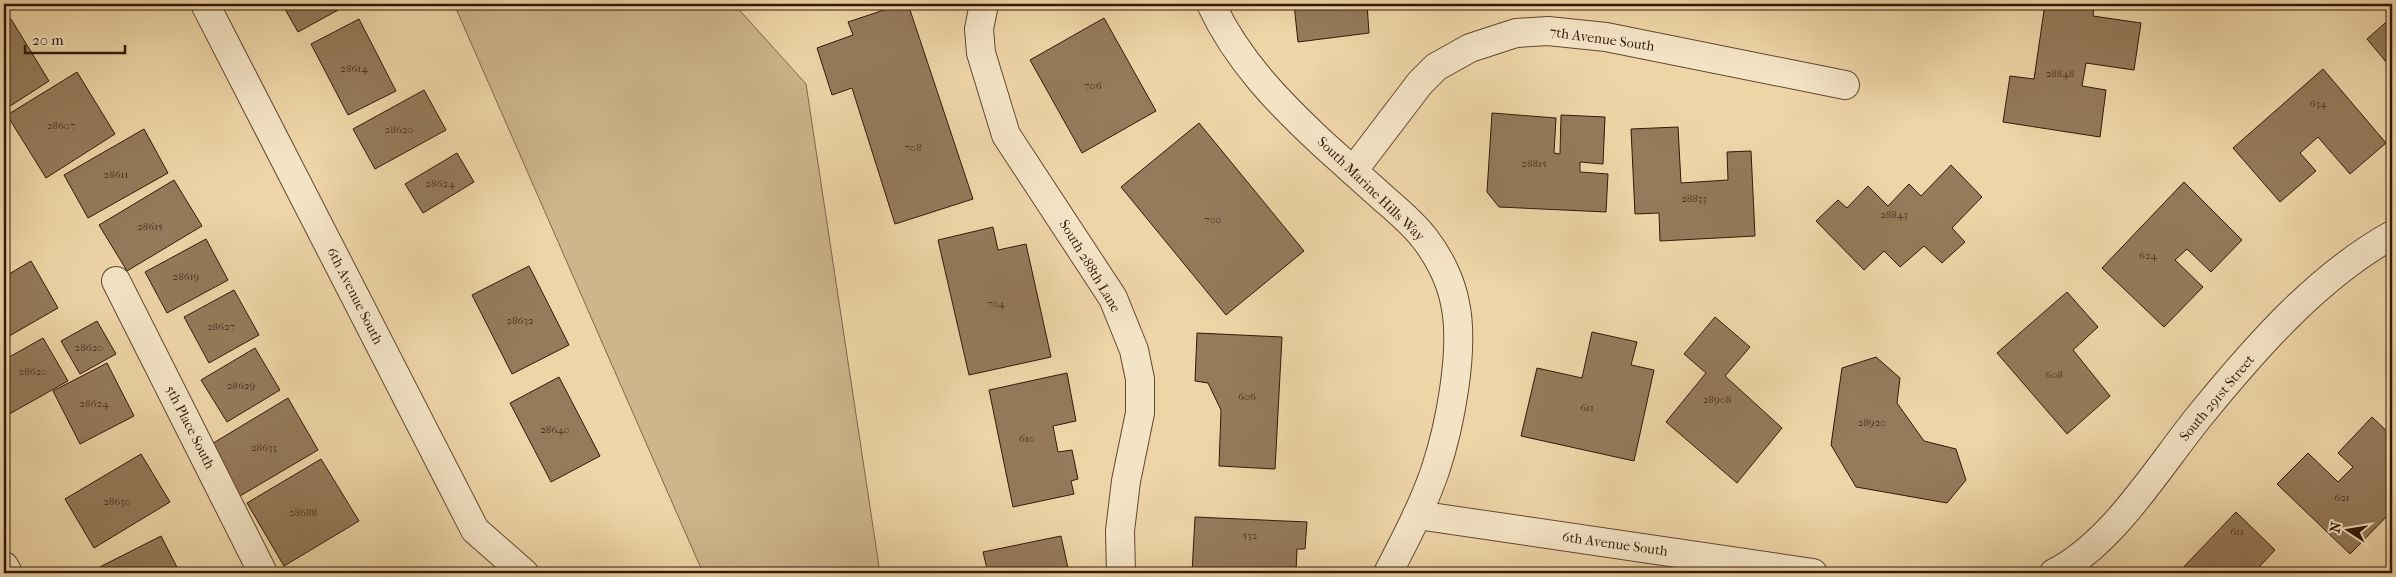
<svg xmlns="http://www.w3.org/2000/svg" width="2396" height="577" font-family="'IM FELL French Canon',serif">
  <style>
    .green { fill: #ceb58c; stroke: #81664a }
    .building { fill: #957a5b; stroke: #341808 }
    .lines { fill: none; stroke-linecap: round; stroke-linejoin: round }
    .minor-casing { stroke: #624730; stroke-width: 30 }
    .minor { stroke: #f4e4c6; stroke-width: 28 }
    .labels { text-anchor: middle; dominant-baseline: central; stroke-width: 4; stroke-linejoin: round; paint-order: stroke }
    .number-label { font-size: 11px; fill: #4c301d }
    .street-label { font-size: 14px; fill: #341808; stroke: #f4e4c6 }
  </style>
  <rect width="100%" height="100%" fill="#eed5a7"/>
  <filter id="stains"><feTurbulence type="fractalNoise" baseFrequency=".004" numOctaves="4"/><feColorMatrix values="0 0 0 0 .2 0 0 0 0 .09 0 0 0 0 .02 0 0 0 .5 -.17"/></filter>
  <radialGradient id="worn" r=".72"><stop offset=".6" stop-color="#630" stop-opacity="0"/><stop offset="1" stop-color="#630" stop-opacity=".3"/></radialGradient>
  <!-- green -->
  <polygon class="green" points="454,4 734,4 806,84 880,573 703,573"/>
  <!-- building -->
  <g class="building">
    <polygon points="282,4 349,4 298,32"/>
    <polygon points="902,4 908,4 973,199 895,224 852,88 832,95 817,48 853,35 848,22"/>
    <polygon points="1294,4 1367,4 1369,33 1298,42"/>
    <polygon points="2045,4 2094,4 2093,16 2141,23 2134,70 2086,63 2082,86 2106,90 2100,137 2003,122 2010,76 2034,79"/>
    <polygon points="2392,17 2392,69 2367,39"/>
    <polygon points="1104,18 1156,111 1082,153 1030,60"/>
    <polygon points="11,19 49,81 4,110 4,23"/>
    <polygon points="359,19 396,91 348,115 311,44"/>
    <polygon points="2323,69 2386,143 2350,174 2318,137 2300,153 2316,171 2280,202 2233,148"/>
    <polygon points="77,72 115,134 46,178 7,115"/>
    <polygon points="424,90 446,130 375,169 353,129"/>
    <polygon points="1492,113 1556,118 1554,153 1560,154 1561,115 1605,117 1603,164 1580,162 1580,172 1608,174 1606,212 1499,207 1487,192"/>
    <polygon points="1199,123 1304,251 1226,315 1121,187"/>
    <polygon points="1678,127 1681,183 1728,180 1727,152 1751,151 1755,236 1660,241 1659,213 1635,214 1631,129"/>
    <polygon points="144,129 168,173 88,218 64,175"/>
    <polygon points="457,153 474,182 423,213 405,184"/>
    <polygon points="1951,165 1982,197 1952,228 1965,242 1942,263 1924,246 1900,267 1884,251 1864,270 1816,221 1838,200 1847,208 1868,186 1888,206 1909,184 1921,196"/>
    <polygon points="174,180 202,226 127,271 99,225"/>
    <polygon points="2184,182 2242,240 2211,272 2187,249 2175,260 2203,287 2164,327 2102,268"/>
    <polygon points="993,227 998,250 1026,244 1051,357 969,375 938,240"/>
    <polygon points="206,239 228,280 167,313 145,272"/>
    <polygon points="31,261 58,308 4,339 4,277"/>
    <polygon points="529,266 569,345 512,374 472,295"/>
    <polygon points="234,290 259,335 209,363 184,317"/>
    <polygon points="2067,292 2098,327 2073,350 2110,396 2067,434 1997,353"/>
    <polygon points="1715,317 1750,347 1725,376 1782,428 1737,483 1666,422 1706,373 1684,354"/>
    <polygon points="97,321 116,354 80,374 61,341"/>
    <polygon points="1592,332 1637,342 1631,365 1654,370 1634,461 1521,436 1537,368 1582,378"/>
    <polygon points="1197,333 1282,337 1275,469 1219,466 1221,410 1208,383 1195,381"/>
    <polygon points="43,338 68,381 4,417 4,360"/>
    <polygon points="255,348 280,390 227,422 201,380"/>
    <polygon points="1876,357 1900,378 1897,403 1924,441 1956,449 1966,480 1947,503 1856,487 1831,445 1842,368"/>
    <polygon points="107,363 134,416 80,444 53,391"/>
    <polygon points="1067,373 1076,421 1053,426 1058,452 1072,450 1078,479 1071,481 1074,494 1013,507 989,390"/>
    <polygon points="559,377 600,456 551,482 510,403"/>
    <polygon points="288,398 318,450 240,496 210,445"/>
    <polygon points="2372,417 2392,436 2392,511 2350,554 2277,484 2308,453 2338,482 2353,467 2338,453"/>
    <polygon points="141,454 170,502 94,548 65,499"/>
    <polygon points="321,459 359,521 284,566 247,503"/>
    <polygon points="2236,512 2275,550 2260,566 2267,573 2178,573"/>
    <polygon points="1195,517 1307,522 1305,549 1297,549 1296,571 1290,573 1192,573"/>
    <polygon points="161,536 180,573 88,573"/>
    <polygon points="1061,536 1069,573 988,573 983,552"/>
  </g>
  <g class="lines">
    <!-- minor casing -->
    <g class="minor-casing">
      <g id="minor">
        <polyline points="205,4 475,530 524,573"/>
        <polyline points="984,4 979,29 981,53 1006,135 1113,298 1134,350 1140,379 1140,413 1126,481 1120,531 1121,573"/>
        <path d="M1211 4C1237 60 1278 102 1323 144 1343 162 1362 179 1382 197 1397 210 1413 223 1425 239 1439 257 1451 281 1455 303 1465 349 1450 426 1435 471 1423 506 1405 540 1388 573"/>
        <polyline points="1353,171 1420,83 1436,67 1470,48 1516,33 1548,31 1606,37 1845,85"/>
        <polyline points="116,281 263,573"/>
        <polyline points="1417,515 1813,573"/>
        <polyline points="4,566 8,573"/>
        <path d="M2054 573C2114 543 2160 464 2202 413 2256 347 2317 277 2392 235"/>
      </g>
    </g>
    <!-- minor -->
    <use href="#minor" class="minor"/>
  </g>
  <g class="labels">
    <!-- number labels -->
    <g class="number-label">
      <text x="354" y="68">28614</text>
      <text x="2060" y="73">28848</text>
      <text x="1093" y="85">706</text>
      <text x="2318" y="103">634</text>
      <text x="61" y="125">28607</text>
      <text x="399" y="129">28620</text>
      <text x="913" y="147">708</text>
      <text x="1534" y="163">28815</text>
      <text x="116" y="174">28611</text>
      <text x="440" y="183">28624</text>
      <text x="1694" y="198">28833</text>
      <text x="1894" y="214">28843</text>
      <text x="1213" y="219">700</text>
      <text x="150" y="226">28615</text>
      <text x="2148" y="255">624</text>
      <text x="186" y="276">28619</text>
      <text x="996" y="303">704</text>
      <text x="520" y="320">28632</text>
      <text x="221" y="326">28627</text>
      <text x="89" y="347">28620</text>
      <text x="33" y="371">28620</text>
      <text x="2054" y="374">608</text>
      <text x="241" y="385">28629</text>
      <text x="1247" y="396">606</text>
      <text x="1717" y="399">28908</text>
      <text x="94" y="403">28624</text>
      <text x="1587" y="407">611</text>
      <text x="1872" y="422">28920</text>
      <text x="555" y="429">28640</text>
      <text x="1027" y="438">610</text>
      <text x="264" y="447">28633</text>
      <text x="2342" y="497">621</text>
      <text x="117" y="501">28630</text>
      <text x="303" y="512">28688</text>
      <text x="2237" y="531">611</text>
      <text x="1250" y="535">532</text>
    </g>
    <!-- street labels -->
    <g class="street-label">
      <text transform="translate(1602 39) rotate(8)">7th Avenue South</text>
      <text transform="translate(1371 189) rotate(44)">South Marine Hills Way</text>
      <text transform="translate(1090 266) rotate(59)">South 288th Lane</text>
      <text transform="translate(355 296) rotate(63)">6th Avenue South</text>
      <text transform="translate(2217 398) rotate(-50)">South 291st Street</text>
      <text transform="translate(190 427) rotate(63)">5th Place South</text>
      <text transform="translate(1615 544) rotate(8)">6th Avenue South</text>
    </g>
  </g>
  <!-- margin -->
  <rect width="2396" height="577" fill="none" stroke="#eed5a7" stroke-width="20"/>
  <rect x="5" y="5" width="2386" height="567" fill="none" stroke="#341808" stroke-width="2.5"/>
  <rect x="10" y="10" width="2376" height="557" fill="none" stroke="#341808"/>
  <!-- north arrow -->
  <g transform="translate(2348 530) rotate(282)" stroke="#f4e4c6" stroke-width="4" paint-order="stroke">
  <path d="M0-4L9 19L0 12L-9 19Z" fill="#341808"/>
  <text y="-8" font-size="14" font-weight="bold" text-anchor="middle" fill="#341808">N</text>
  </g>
  <!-- scale -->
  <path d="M25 45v8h100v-8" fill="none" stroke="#341808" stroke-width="2.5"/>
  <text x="32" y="45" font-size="15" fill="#341808" stroke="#f4e4c6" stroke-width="4" paint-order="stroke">20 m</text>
  <rect width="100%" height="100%" filter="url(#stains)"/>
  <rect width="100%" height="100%" fill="url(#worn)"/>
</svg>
